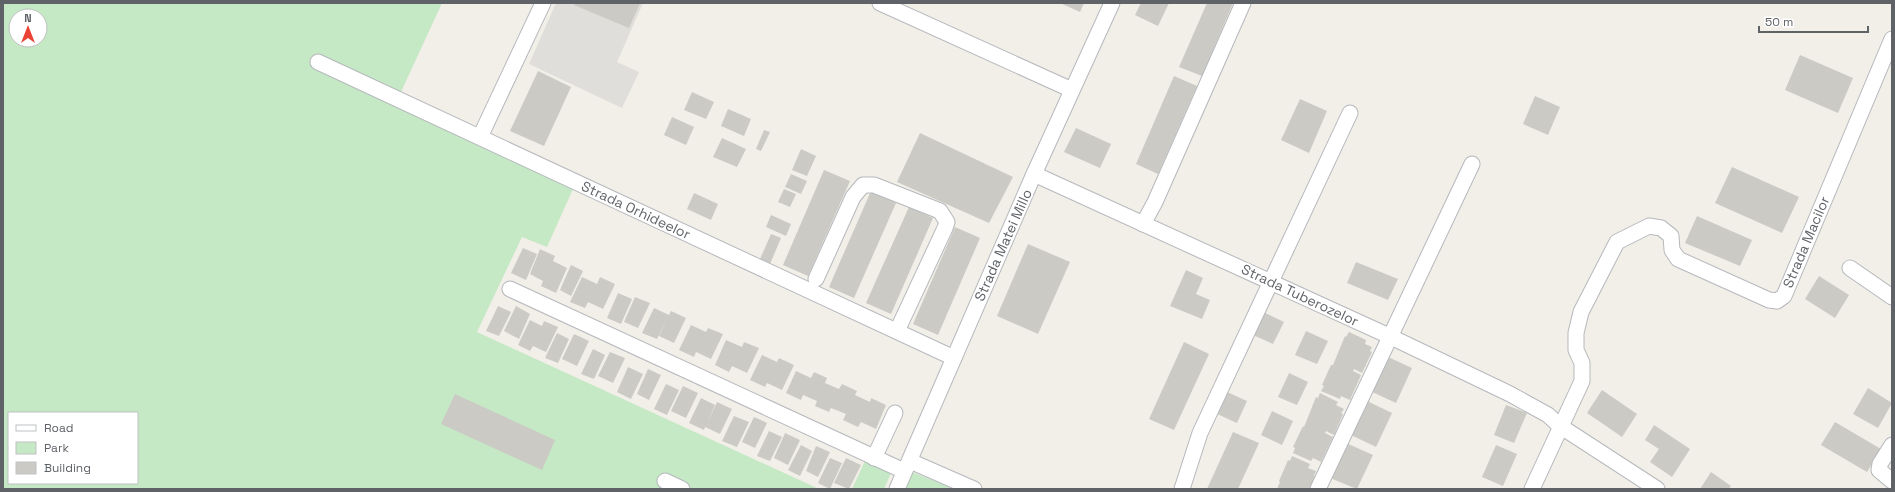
<svg xmlns="http://www.w3.org/2000/svg" width="1895" height="492" font-family="'Space Grotesk',sans-serif">
  <style>
    .industrial { fill: #e0deda }
    .green { fill: #c5e8c5; fill-rule: evenodd }
    .building { fill: #cccac5 }
    .lines { fill: none; stroke-linecap: round; stroke-linejoin: round }
    .minor-casing { stroke: #b5b8bc; stroke-width: 17 }
    .minor { stroke: #fff; stroke-width: 15 }
    .labels { text-anchor: middle; dominant-baseline: central; stroke-width: 4; stroke-linejoin: round; paint-order: stroke }
    .street-label { font-size: 14px; fill: #5f6368; stroke: #fff }
  </style>
  <rect width="100%" height="100%" fill="#f1efe8"/>
  <!-- industrial -->
  <polygon class="industrial" points="556,3 643,3 617,62 639,72 622,108 529,64"/>
  <!-- green -->
  <g class="green">
    <path d="M3 3H442L395 105 573 189 547 247 522 237 477 332 819 489H3ZM16 16H40V40H16ZM9 413H137V483H9Z"/>
    <polygon points="865,461 891,473 884,489 852,489"/>
    <polygon points="912,472 949,487 948,489 904,489"/>
  </g>
  <!-- building -->
  <g class="building">
    <polygon points="575,3 640,3 629,28 574,5"/>
    <polygon points="1060,3 1084,3 1080,12"/>
    <polygon points="1141,3 1169,3 1158,26 1135,15"/>
    <polygon points="1207,3 1233,3 1202,76 1179,67"/>
    <polygon points="1800,55 1853,78 1838,113 1785,90"/>
    <polygon points="538,71 571,87 544,146 510,131"/>
    <polygon points="1174,76 1197,86 1158,174 1136,164"/>
    <polygon points="692,92 714,102 706,119 684,110"/>
    <polygon points="1535,96 1560,107 1548,135 1523,124"/>
    <polygon points="1300,99 1327,111 1309,153 1281,140"/>
    <polygon points="728,109 751,119 744,136 721,126"/>
    <polygon points="672,117 694,127 686,145 664,135"/>
    <polygon points="1076,128 1111,144 1100,168 1064,152"/>
    <polygon points="764,130 770,132 761,151 756,149"/>
    <polygon points="920,133 1013,177 989,223 897,182"/>
    <polygon points="722,138 746,149 737,167 713,157"/>
    <polygon points="801,149 816,156 807,176 792,170"/>
    <polygon points="1732,167 1799,197 1782,233 1715,203"/>
    <polygon points="824,170 850,181 808,276 783,265"/>
    <polygon points="791,174 807,181 801,194 785,187"/>
    <polygon points="784,189 796,194 790,207 778,202"/>
    <polygon points="871,191 896,203 854,298 829,287"/>
    <polygon points="694,193 718,204 711,220 687,209"/>
    <polygon points="909,207 933,218 891,314 866,303"/>
    <polygon points="771,215 791,224 786,236 766,227"/>
    <polygon points="1697,216 1752,240 1740,266 1685,243"/>
    <polygon points="955,227 980,238 938,335 913,324"/>
    <polygon points="771,234 781,238 770,264 760,259"/>
    <polygon points="1028,244 1070,262 1038,334 997,316"/>
    <polygon points="523,248 537,254 526,280 511,273"/>
    <polygon points="540,249 555,256 553,261 567,268 556,293 541,286 543,281 530,274"/>
    <polygon points="1356,262 1398,279 1388,300 1347,283"/>
    <polygon points="571,265 583,271 571,296 560,290"/>
    <polygon points="1186,270 1203,278 1196,294 1210,300 1202,319 1170,306"/>
    <polygon points="1819,276 1849,295 1835,318 1805,299"/>
    <polygon points="582,277 597,284 600,277 615,284 603,309 588,302 585,308 570,302"/>
    <polygon points="618,293 632,299 621,324 607,318"/>
    <polygon points="635,297 650,303 638,328 624,322"/>
    <polygon points="498,306 511,312 499,336 486,331"/>
    <polygon points="516,306 530,314 519,339 504,331"/>
    <polygon points="654,308 669,315 671,311 686,318 674,343 659,336 667,319 657,339 642,333"/>
    <polygon points="1263,312 1284,322 1273,344 1253,335"/>
    <polygon points="530,320 542,326 544,321 558,327 546,352 533,346 530,351 518,345"/>
    <polygon points="691,325 706,332 708,328 723,334 711,359 696,352 694,357 679,350"/>
    <polygon points="1306,331 1328,341 1317,364 1295,355"/>
    <polygon points="1349,332 1366,340 1365,344 1372,347 1370,351 1372,352 1362,373 1354,369 1353,371 1361,375 1350,400 1341,396 1340,399 1321,391 1324,386 1322,385 1331,365 1333,365 1345,336 1346,337"/>
    <polygon points="557,333 569,339 558,363 545,358"/>
    <polygon points="574,334 589,341 577,366 562,359"/>
    <polygon points="726,340 742,347 744,342 759,348 747,373 732,366 729,372 715,365"/>
    <polygon points="1184,342 1209,354 1174,430 1149,419"/>
    <polygon points="593,349 605,355 594,379 581,374"/>
    <polygon points="610,352 625,358 613,383 598,376"/>
    <polygon points="762,355 777,362 779,358 794,365 782,390 767,383 765,387 750,380"/>
    <polygon points="1386,356 1412,368 1396,403 1370,391"/>
    <polygon points="628,367 643,374 631,399 617,392"/>
    <polygon points="648,369 661,375 649,400 637,394"/>
    <polygon points="796,371 811,378 814,372 827,378 825,383 839,389 842,384 857,391 855,395 870,402 871,398 886,405 876,429 861,422 858,427 843,420 846,414 831,408 829,412 815,406 817,401 803,395 801,400 786,393"/>
    <polygon points="1289,373 1308,382 1297,405 1278,397"/>
    <polygon points="666,384 679,390 667,415 654,409"/>
    <polygon points="683,386 698,393 686,418 671,411"/>
    <polygon points="1868,388 1892,403 1878,428 1853,414"/>
    <polygon points="1602,390 1637,414 1622,437 1587,413"/>
    <polygon points="1227,392 1247,401 1237,423 1217,414"/>
    <polygon points="1320,393 1338,402 1336,405 1344,409 1341,413 1343,414 1334,435 1326,431 1325,433 1333,437 1321,462 1313,458 1311,461 1293,453 1295,448 1293,447 1303,426 1304,427 1316,397 1318,398"/>
    <polygon points="455,394 555,440 542,470 441,424"/>
    <polygon points="701,398 715,405 707,424 717,402 732,409 720,434 705,427 704,430 689,423"/>
    <polygon points="1365,400 1392,413 1376,447 1349,434"/>
    <polygon points="1506,405 1527,413 1514,443 1494,435"/>
    <polygon points="1272,411 1293,421 1282,445 1261,435"/>
    <polygon points="734,416 749,422 737,447 722,441"/>
    <polygon points="754,417 767,423 755,448 742,442"/>
    <polygon points="1835,422 1881,449 1867,472 1821,445"/>
    <polygon points="1654,425 1690,449 1672,477 1650,462 1659,449 1645,440"/>
    <polygon points="769,431 782,437 770,461 757,456"/>
    <polygon points="1233,432 1259,443 1238,489 1207,489"/>
    <polygon points="785,433 800,440 788,465 774,458"/>
    <polygon points="1346,443 1373,455 1357,489 1330,478"/>
    <polygon points="801,445 812,451 800,476 788,470"/>
    <polygon points="1496,445 1517,454 1503,486 1482,477"/>
    <polygon points="816,446 830,452 818,477 806,471"/>
    <polygon points="1292,456 1310,464 1308,468 1316,471 1314,476 1316,477 1310,489 1277,489 1280,482 1279,481 1288,460 1290,461"/>
    <polygon points="830,458 842,463 830,489 818,483"/>
    <polygon points="846,458 861,465 849,489 834,483"/>
    <polygon points="1711,472 1731,486 1729,489 1700,489"/>
  </g>
  <g class="lines">
    <!-- minor casing -->
    <g class="minor-casing">
      <g id="minor">
        <polyline points="880,3 1072,90"/>
        <polyline points="318,62 954,358"/>
        <polyline points="480,137 543,3"/>
        <polyline points="1034,174 1389,336 1510,394 1548,415 1560,426 1657,489"/>
        <polyline points="1143,224 1155,202 1243,3"/>
        <polyline points="1850,268 1892,297"/>
        <polyline points="816,279 853,197 863,185 874,185 940,211 947,222 945,228 897,331"/>
        <polyline points="510,289 904,471"/>
        <polyline points="1892,445 1880,464 1879,470 1892,481"/>
        <polyline points="874,458 895,413"/>
        <polyline points="910,461 974,489"/>
        <polyline points="665,481 682,489"/>
        <polyline points="897,489 1034,174 1112,3"/>
        <polyline points="1182,489 1200,433 1350,113"/>
        <polyline points="1318,489 1472,164"/>
        <polyline points="1532,489 1582,381 1582,363 1576,350 1576,333 1581,312 1617,242 1649,226 1661,228 1671,236 1672,250 1678,259 1769,300 1777,301 1784,296 1892,39"/>
      </g>
    </g>
    <!-- minor -->
    <use href="#minor" class="minor"/>
  </g>
  <g class="labels">
    <!-- street labels -->
    <g class="street-label">
      <text transform="translate(636 210) rotate(25)">Strada Orhideelor</text>
      <text transform="translate(1806 242) rotate(-67)">Strada Macilor</text>
      <text transform="translate(1003 245) rotate(-66)">Strada Matei Millo</text>
      <text transform="translate(1300 295) rotate(25)">Strada Tuberozelor</text>
    </g>
  </g>
  <!-- border -->
  <rect width="1895" height="492" fill="none" stroke="#5f6368" stroke-width="8"/>
  <!-- legend -->
  <rect x="8" y="412" width="130" height="72" fill="#ffffff" stroke="#bfc1c3"/>
  <rect x="16" y="425" width="20" height="6" fill="#ffffff" stroke="#bfc1c3"/>
  <text x="44" y="432" font-size="12" fill="#5f6368">Road</text>
  <rect x="16" y="442" width="20" height="12" fill="#c5e8c5" stroke="#bfc1c3"/>
  <text x="44" y="452" font-size="12" fill="#5f6368">Park</text>
  <rect x="16" y="462" width="20" height="12" fill="#cccac5" stroke="#bfc1c3"/>
  <text x="44" y="472" font-size="12" fill="#5f6368">Building</text>
  <!-- north arrow -->
  <g transform="translate(28 28)"><circle r="19" fill="#ffffff" stroke="#bfc1c3"/>
  <path d="M0-3L7 15L0 10L-7 15Z" fill="#ea4335"/>
  <text y="-6" font-size="11" font-weight="bold" text-anchor="middle" fill="#5f6368">N</text>
  </g>
  <!-- scale -->
  <path d="M1759 26v6h109v-6" fill="none" stroke="#5f6368" stroke-width="2"/>
  <text x="1765" y="26" font-size="12" fill="#5f6368" stroke="#ffffff" stroke-width="3" paint-order="stroke">50 m</text>
</svg>
